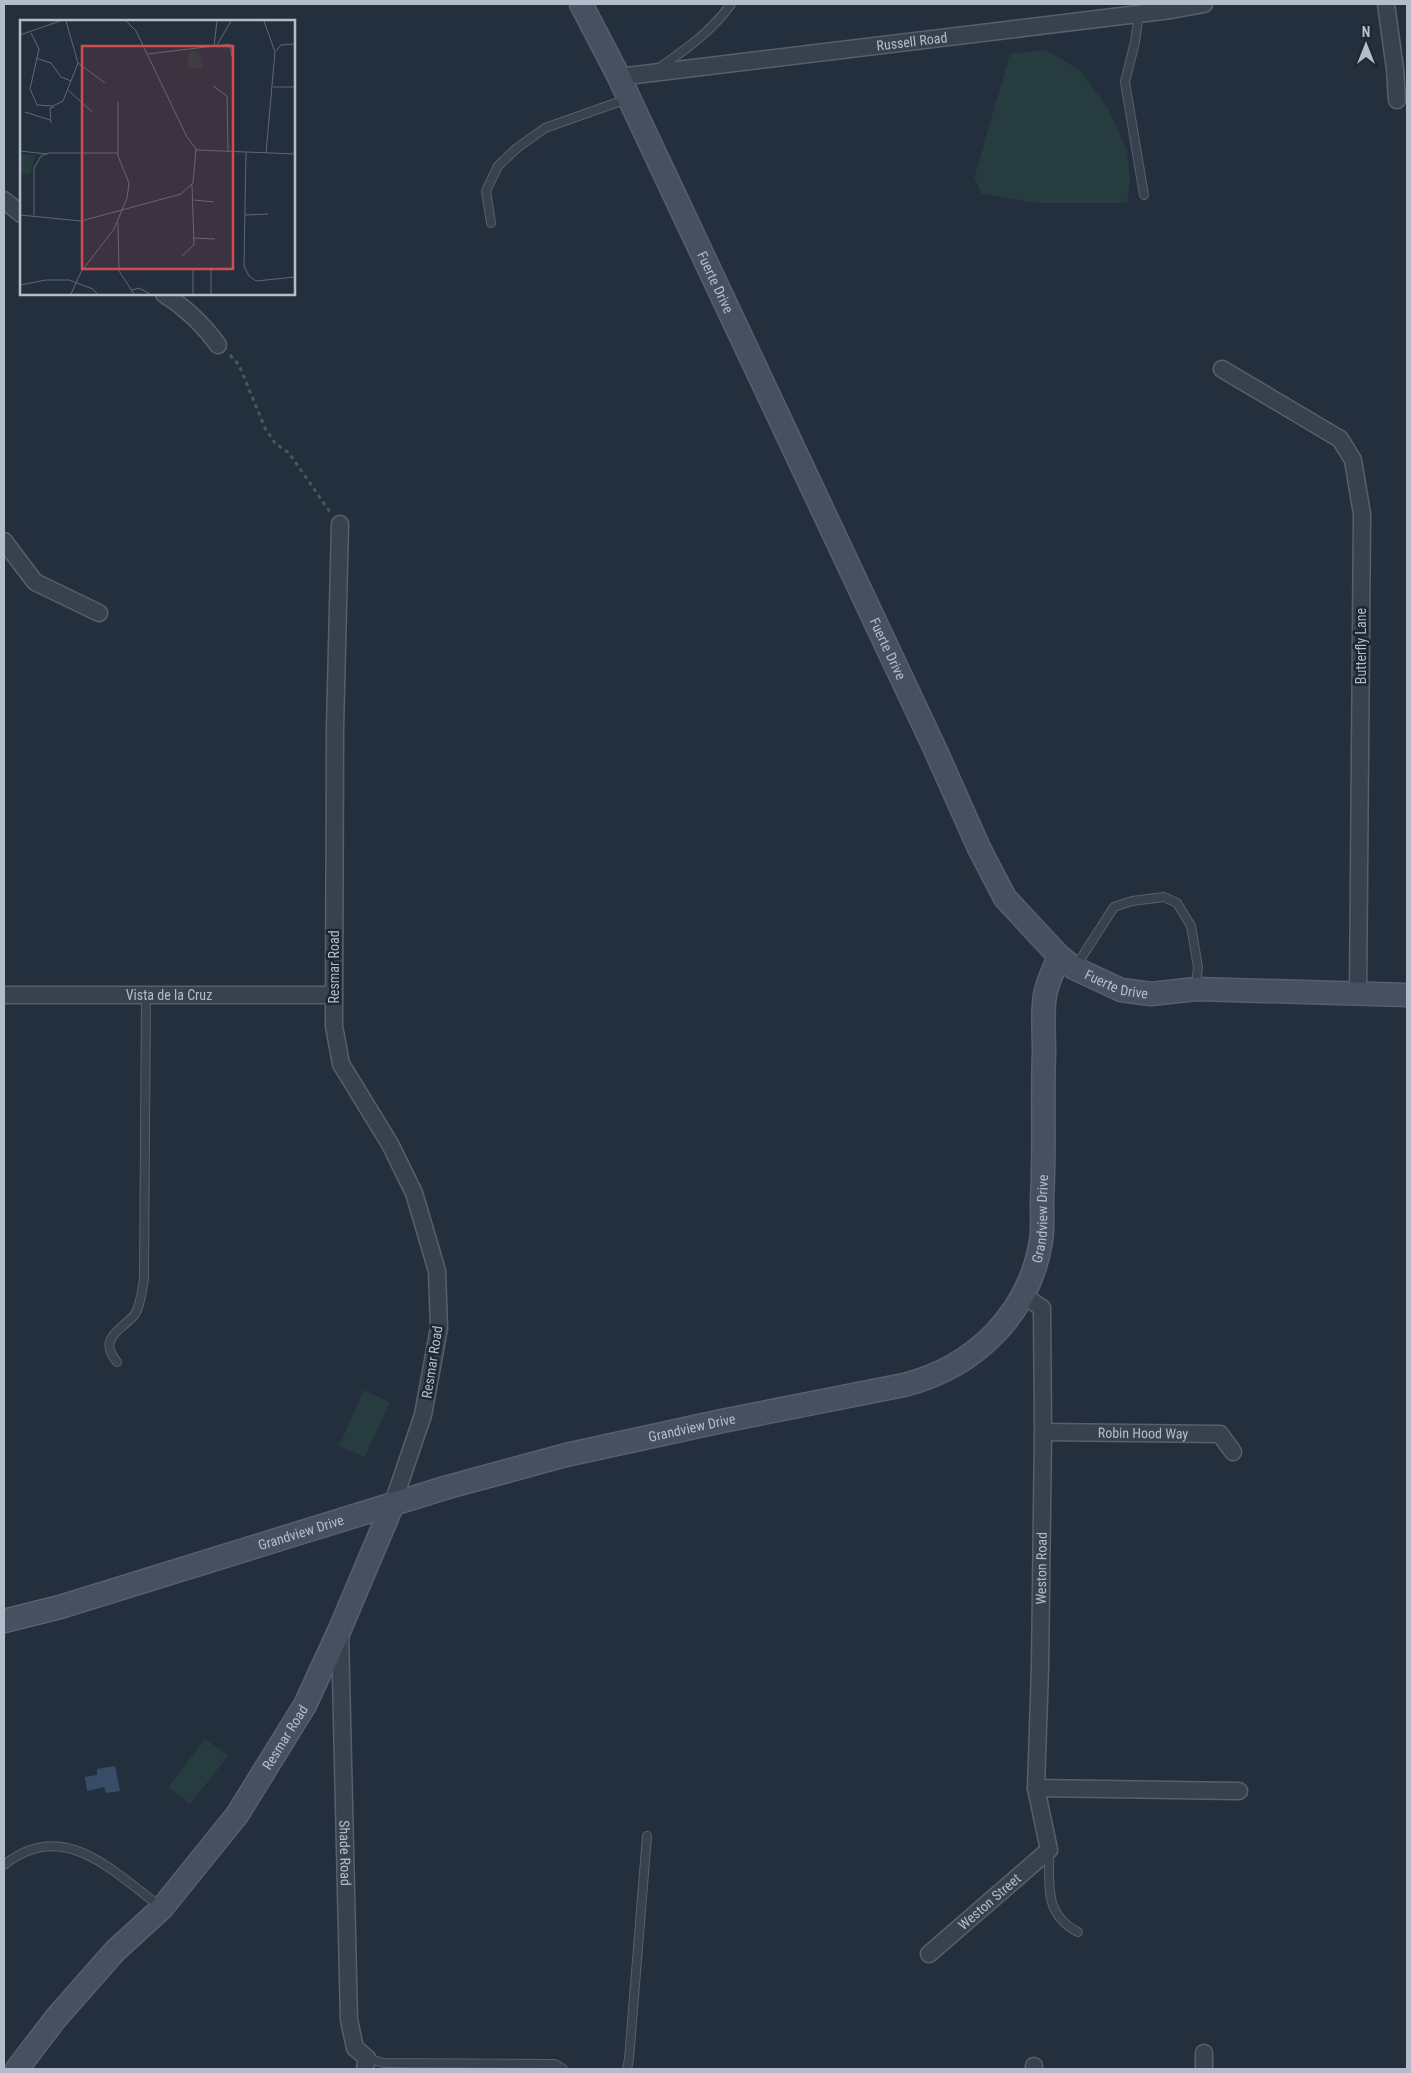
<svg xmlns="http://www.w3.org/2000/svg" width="1411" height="2073" font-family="'Roboto Condensed',sans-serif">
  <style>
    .green { fill: #263c3f }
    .water { fill: #394c67 }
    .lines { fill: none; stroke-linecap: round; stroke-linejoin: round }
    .lane-casing { stroke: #565f6c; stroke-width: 10 }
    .street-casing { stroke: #565f6c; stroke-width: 19 }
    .secondary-casing { stroke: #565f6c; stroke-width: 25 }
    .path { stroke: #44595c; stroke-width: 3; stroke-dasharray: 4 4; stroke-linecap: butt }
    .lane { stroke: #38414e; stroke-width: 8 }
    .street { stroke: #38414e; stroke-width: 16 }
    .secondary { stroke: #465061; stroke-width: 22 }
    .labels { text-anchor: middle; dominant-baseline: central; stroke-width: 5; stroke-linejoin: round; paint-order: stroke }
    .street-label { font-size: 14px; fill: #b4bcc9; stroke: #1d2633 }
    .inset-road { fill: none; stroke: #5e6776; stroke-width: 1 }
    .view { fill: #ce4d50; fill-opacity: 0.15; stroke: #ce4d50; stroke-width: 2.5 }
    .inset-edge { fill: none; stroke: #b4bcc9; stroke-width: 2.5 }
  </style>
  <rect width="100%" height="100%" fill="#242f3e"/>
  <!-- green -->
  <g class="green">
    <polygon points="1046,50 1081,71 1108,109 1127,149 1130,184 1127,203 1036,203 982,194 974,178 1010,54"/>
    <polygon points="364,1390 390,1402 365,1457 339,1446"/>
    <polygon points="205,1739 228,1756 190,1804 168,1787"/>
  </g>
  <!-- water -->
  <polygon class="water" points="115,1766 120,1791 106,1793 104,1787 87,1791 85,1777 97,1775 97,1769"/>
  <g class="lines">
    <!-- lane casing -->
    <g class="lane-casing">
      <g id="lane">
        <polyline points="1139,14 1135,42 1125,82 1144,195"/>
        <path d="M659 68C685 50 712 31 731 4"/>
        <polyline points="491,223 486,191 498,166 517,148 545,128 627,99"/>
        <polyline points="1076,966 1114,907 1132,901 1164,897 1177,903 1191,926 1198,967 1196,987"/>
        <path d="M117 1362C96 1337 124 1329 135 1314 141 1304 142 1290 144 1279L146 995"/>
        <path d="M1049 1851C1050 1884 1043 1914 1078 1932"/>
        <path d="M4 1865C64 1817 113 1872 161 1907"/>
        <polyline points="367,2058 383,2063 555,2064 563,2069"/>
        <polyline points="627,2069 629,2059 647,1836"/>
      </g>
    </g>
    <!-- street casing -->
    <g class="street-casing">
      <g id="street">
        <polyline points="1386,4 1395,69 1397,100"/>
        <path id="s1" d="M619 77 1171 10 1204 4"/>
        <polyline points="4,200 21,214"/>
        <path d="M164 294C186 308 203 324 218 345"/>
        <polyline points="1222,369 1340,439 1353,460 1362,514 1358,995"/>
        <polyline points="340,524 335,729 334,1026 341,1064 390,1144 414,1193 437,1271 439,1328 423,1415 392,1506"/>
        <polyline points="4,541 35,582 99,613"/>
        <path id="s2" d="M4 995H334"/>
        <path id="s3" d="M1043 1432 1220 1434 1233 1452"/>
        <path id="s4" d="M340 1633 349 2020 355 2048 367 2058 365 2069"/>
        <polyline points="1036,1788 1239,1791"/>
        <path id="s5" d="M929 1954 1049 1850 1036 1788 1040 1668 1043 1432 1042 1308 1023 1295"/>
        <polyline points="1034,2066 1034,2069"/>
        <polyline points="1204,2069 1204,2053"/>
      </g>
    </g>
    <!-- secondary casing -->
    <g class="secondary-casing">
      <g id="secondary">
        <path id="s6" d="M581 4 619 77 935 749 979 848 1005 898 1059 956 1074 968 1121 990 1151 994 1196 989 1407 995"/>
        <path id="s7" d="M4 1621 60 1607 448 1487 566 1455 722 1421 904 1385C975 1367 1029 1314 1041 1241 1043 1227 1042 1213 1042 1199 1045 1150 1042 1101 1044 1052 1044 1033 1042 1013 1045 995 1047 982 1055 968 1059 956"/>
        <path id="s8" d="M17 2069 56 2018 115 1951 162 1908 237 1815 305 1705 340 1629 392 1506"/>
      </g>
    </g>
    <!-- path -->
    <polyline class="path" points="230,355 239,365 265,428 275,443 289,453 330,512"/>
    <!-- lane -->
    <use href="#lane" class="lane"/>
    <!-- street -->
    <use href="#street" class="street"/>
    <!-- secondary -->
    <use href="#secondary" class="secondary"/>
  </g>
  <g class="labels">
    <!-- street labels -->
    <g class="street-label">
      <text stroke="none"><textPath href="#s1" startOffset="295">Russell Road</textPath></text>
      <text stroke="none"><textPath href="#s6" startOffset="309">Fuerte Drive</textPath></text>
      <text transform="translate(1361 646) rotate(-90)">Butterfly Lane</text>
      <text stroke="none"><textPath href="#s6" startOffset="714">Fuerte Drive</textPath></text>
      <text transform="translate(334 967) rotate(-90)">Resmar Road</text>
      <text stroke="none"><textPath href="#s6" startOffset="1134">Fuerte Drive</textPath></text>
      <text stroke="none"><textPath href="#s2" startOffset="165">Vista de la Cruz</textPath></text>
      <text stroke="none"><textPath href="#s7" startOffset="1164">Grandview Drive</textPath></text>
      <text transform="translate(432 1362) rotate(-81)">Resmar Road</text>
      <text stroke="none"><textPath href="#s7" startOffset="715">Grandview Drive</textPath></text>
      <text stroke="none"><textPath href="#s3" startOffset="100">Robin Hood Way</textPath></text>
      <text stroke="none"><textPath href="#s7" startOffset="310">Grandview Drive</textPath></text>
      <text stroke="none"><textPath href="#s5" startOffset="442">Weston Road</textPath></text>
      <text stroke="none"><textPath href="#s8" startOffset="428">Resmar Road</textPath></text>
      <text stroke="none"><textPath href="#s4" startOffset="220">Shade Road</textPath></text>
      <text stroke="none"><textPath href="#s5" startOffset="80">Weston Street</textPath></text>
    </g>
  </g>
  <!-- overview -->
  <g transform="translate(20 20)">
    <rect width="275" height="275" fill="#242f3e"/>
    <path d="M174 31 181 38 183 48 167 47 170 32ZM0 134 15 135 10 154 0 153Z" fill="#263c3f"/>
    <path class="inset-road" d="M46 1 58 43 85 63M106 1 116 11 167 117 177 130 275 134M244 1 255 32 246 133M11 13 19 29 10 69 17 85 33 86 43 81 58 43M0 15 40 1M197 25 211 1M194 26 197 1M256 31 261 25 275 24M128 34 210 24 212 37M16 38 31 43 41 57 51 61M193 66 207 76 208 132M253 67H275M48 70 72 92M5 92 30 100M31 103 30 88 34 87M0 131 27 134M226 133 224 246 229 256 236 261M174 180 194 182M0 195 61 201 161 174 173 163 176 129M14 195V148L21 136 29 133H98M225 195 248 194M98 203 99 251 114 274M173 218 195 219M162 236 174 225 172 165M173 248V274M236 261 275 257M0 265 26 260H49L73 269 77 274M112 270 119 268 130 274M51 274 61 252 94 209 107 178 109 163 98 136V82M191 274V247"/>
    <path class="view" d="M62 26H213V249H62Z"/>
    <rect width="275" height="275" class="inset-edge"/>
  </g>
  <!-- border -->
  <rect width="1411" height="2073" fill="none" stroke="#b4bcc9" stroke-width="10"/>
  <!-- north arrow -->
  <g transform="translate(1366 45)" stroke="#1d2633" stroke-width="4" paint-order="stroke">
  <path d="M0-4L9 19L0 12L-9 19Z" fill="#b4bcc9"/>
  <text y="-8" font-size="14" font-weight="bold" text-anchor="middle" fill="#b4bcc9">N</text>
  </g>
</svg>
